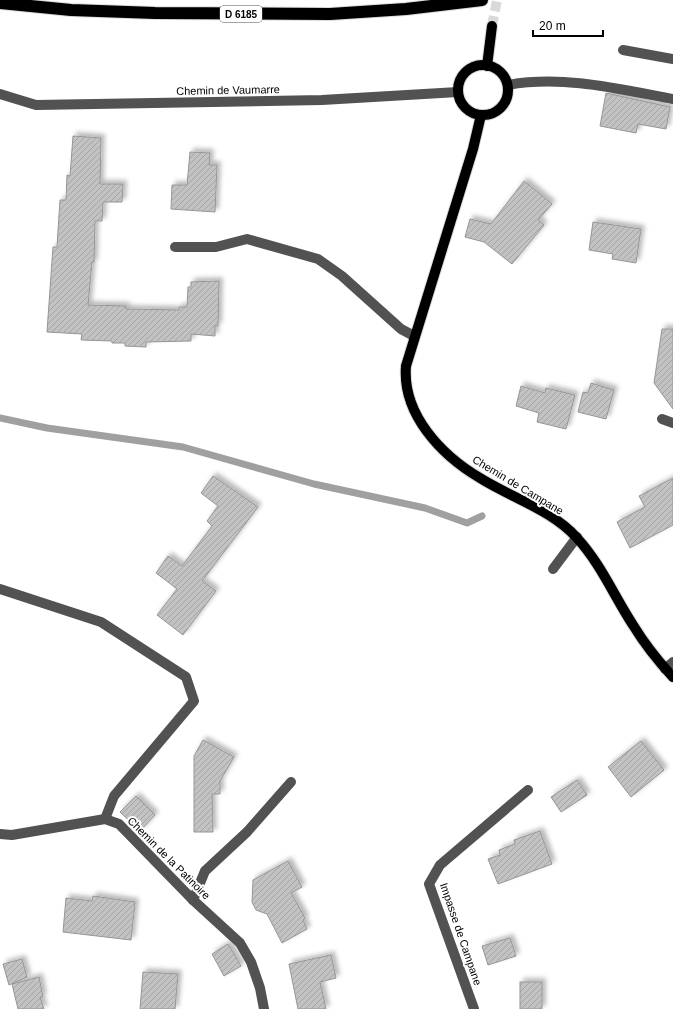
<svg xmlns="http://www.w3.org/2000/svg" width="673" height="1009" font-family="Arial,sans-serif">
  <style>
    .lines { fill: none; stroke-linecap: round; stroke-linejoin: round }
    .stream { stroke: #a0a0a0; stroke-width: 7 }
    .building { fill: url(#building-hatch); stroke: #969696; filter: url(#shadow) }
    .major-tunnel { stroke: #d9d9d9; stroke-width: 10; stroke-dasharray: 10 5; stroke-linecap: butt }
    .major-casing { stroke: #dbdbdb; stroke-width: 12 }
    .highway-casing { stroke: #dbdbdb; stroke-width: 14 }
    .minor { stroke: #525252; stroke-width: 10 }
    .major { stroke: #000; stroke-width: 10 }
    .highway { stroke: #000; stroke-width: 12 }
    .labels { text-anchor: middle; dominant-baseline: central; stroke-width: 4; stroke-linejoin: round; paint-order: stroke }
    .shield { fill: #fff; stroke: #4c4c4c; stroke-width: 1 }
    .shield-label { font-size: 10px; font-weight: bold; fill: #000 }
    .street-label { font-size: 11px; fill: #000; stroke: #fff }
  </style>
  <defs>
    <pattern id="building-hatch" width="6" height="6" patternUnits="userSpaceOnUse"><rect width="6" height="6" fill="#c2c2c2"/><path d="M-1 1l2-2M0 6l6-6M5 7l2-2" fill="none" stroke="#a5a5a5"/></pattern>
    <filter id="shadow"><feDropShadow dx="3.5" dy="-3.5" stdDeviation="2" flood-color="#0004"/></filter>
  </defs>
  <rect width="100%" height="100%" fill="#fff"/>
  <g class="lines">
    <!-- stream -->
    <polyline class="stream" points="0,418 47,428 183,447 314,484 425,508 467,523 482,516"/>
  </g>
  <!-- building -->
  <g class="building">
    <polygon points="606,93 670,107 666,129 638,124 636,133 600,126"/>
    <polygon points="73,136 101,138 100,184 123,184 122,202 103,202 102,221 95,221 94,262 92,262 88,305 126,306 126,309 179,310 179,307 187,307 188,287 191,287 191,282 219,281 218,326 215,326 215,336 191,334 191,341 146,342 146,347 125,346 125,343 112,343 112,341 81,340 82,334 47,332 53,247 57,247 60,200 66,200 67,175 70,176"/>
    <polygon points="190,152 210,153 209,165 217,165 215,212 171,209 172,185 187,185"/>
    <polygon points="524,181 552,204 538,220 544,225 512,264 484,242 465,237 470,219 491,224"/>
    <polygon points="593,222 641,229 636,263 612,259 613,254 589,250"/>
    <polygon points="662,329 673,329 673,409 654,383"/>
    <polygon points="591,383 614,390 606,419 578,412 583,392 588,393"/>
    <polygon points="521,386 545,393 546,388 575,395 566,429 537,422 539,413 516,406"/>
    <polygon points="213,476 258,507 202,581 216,591 183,635 157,615 177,589 156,573 168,556 182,566 212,526 207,521 218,506 201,493"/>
    <polygon points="673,478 673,525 630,548 617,522 645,507 639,496"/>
    <polygon points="203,740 234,757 220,781 220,794 212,794 213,832 194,832 194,756"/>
    <polygon points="641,741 664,770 631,797 608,767"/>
    <polygon points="577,780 587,795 561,812 551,797"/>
    <polygon points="136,796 155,815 140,831 120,812"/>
    <polygon points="540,831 552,864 498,884 488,859 500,855 499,850 515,844 514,840"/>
    <polygon points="288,861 302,887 291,893 305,918 303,920 307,929 282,943 267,914 256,910 252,902 253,880"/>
    <polygon points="93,896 135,902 131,940 63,932 66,898 92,901"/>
    <polygon points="510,938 516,956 488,965 482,946"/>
    <polygon points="228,944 241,966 224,976 212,954"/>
    <polygon points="331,955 336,978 320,982 326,1009 298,1009 289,964"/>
    <polygon points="22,959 27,977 9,985 3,964"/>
    <polygon points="143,972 178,974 175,1009 140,1009"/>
    <polygon points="39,977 43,997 40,997 44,1009 18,1009 12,984"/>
    <rect x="520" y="982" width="22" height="27"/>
  </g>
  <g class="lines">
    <!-- major-tunnel -->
    <polyline class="major-tunnel" points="492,26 497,0"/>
    <!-- major casing -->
    <g class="major-casing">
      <g id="major">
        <circle cx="483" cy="90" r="25"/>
        <polyline points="487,66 492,26"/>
        <path d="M481 115 473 149 406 366C402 414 441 455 480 478 512 498 552 510 577 538 601 564 614 596 633 625 644 643 658 661 673 677"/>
      </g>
    </g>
    <!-- highway casing -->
    <g class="highway-casing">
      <polyline id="highway" points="0,3 71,10 155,13 330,14 406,9 482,0"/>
    </g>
    <!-- minor -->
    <g class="minor">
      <polyline points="623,50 673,59"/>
      <path d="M508 85C563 75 619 89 673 99"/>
      <polyline points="0,94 36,105 322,100 458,92"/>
      <polyline points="175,247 216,247 247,239 318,259 342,276 401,329 414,336"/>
      <polyline points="662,419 673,423"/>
      <polyline points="553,569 577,537"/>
      <polyline points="0,589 101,622 186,677 194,701 114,796 105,819"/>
      <polyline points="665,669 673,662"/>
      <polyline points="0,834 12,835 105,819 119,824 193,900 240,943 251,962 260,988 264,1009"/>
      <polyline points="193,900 205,871 247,832 291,782"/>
      <polyline points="474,1009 429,884 440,865 528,790"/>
    </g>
    <!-- major -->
    <use href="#major" class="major"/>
    <!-- highway -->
    <use href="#highway" class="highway"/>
  </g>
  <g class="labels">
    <!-- shield labels -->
    <rect class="shield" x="220" y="6" width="42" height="16" rx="3"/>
    <g class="shield-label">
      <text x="241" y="14">D 6185</text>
    </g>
    <!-- street labels -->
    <g class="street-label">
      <text transform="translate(228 90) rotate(-1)">Chemin de Vaumarre</text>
      <text transform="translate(518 485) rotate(31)">Chemin de Campane</text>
      <text transform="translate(169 858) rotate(45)">Chemin de la Patinoire</text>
      <text transform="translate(461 934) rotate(71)">Impasse de Campane</text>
    </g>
  </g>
  <!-- scale -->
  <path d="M533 30v6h70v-6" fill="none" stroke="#000000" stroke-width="2"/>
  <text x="539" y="30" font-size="12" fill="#000000" stroke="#ffffff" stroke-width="3" paint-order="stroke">20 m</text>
</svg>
